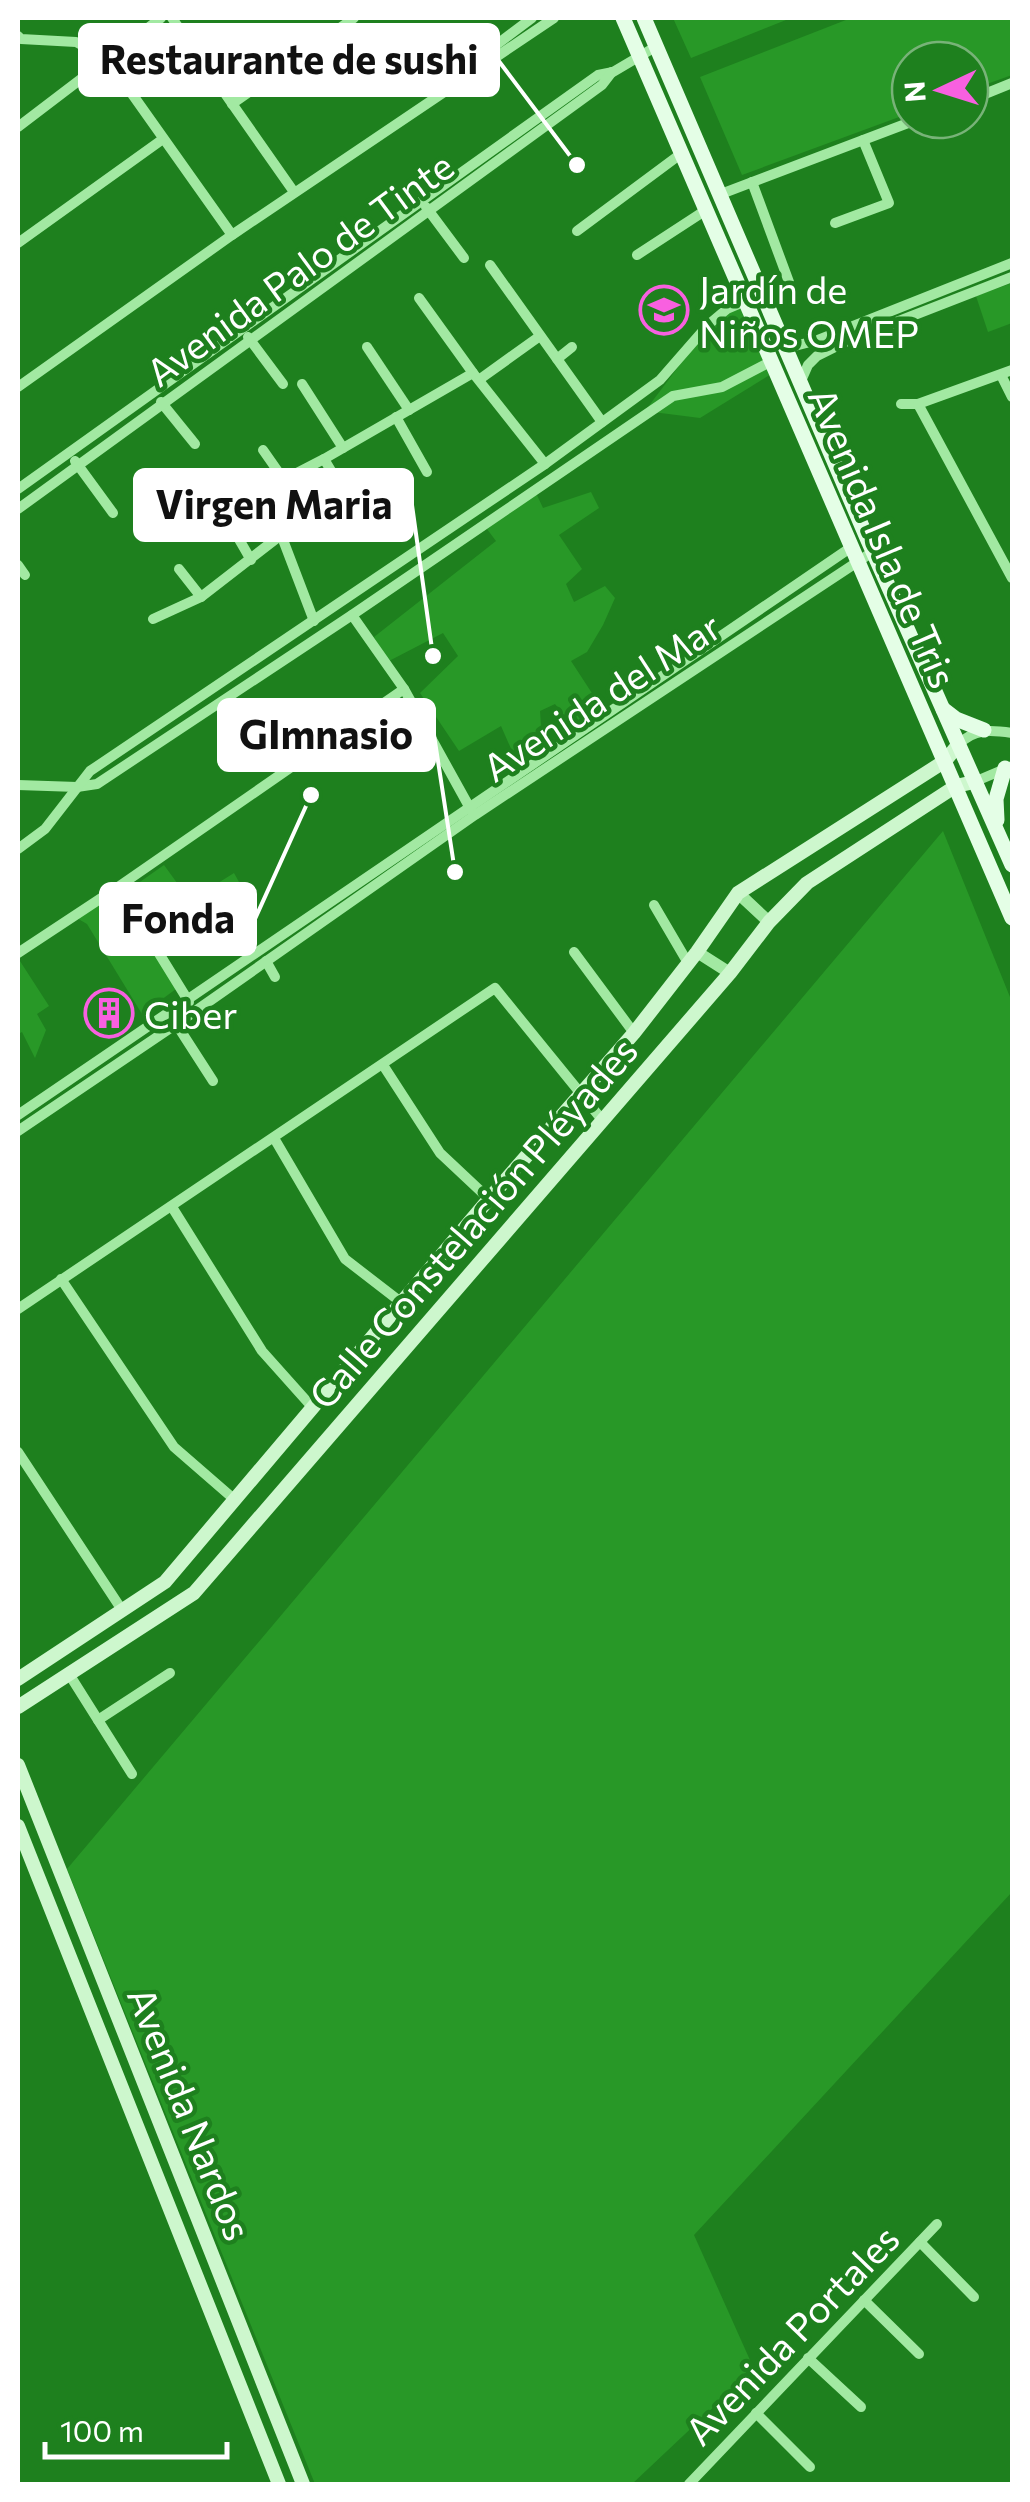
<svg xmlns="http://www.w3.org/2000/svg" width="1030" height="2502" font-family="Commissioner,sans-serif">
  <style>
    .green { fill: #289827 }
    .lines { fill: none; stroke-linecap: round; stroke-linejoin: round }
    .minor { stroke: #a2e9a2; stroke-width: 10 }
    .tertiary { stroke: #a2e9a2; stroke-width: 12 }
    .secondary { stroke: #cdf7cd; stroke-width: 14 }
    .primary { stroke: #e4fee6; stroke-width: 15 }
    .labels { text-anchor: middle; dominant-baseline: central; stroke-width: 9; stroke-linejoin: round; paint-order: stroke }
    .street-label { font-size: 38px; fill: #fff; stroke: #1e801e }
    .poi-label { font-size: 38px; fill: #fff; stroke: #1e801e; text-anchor: start }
    .leader { fill: none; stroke: #fff; stroke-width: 4 }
    .callout-dot { fill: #fff; stroke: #1e801e; stroke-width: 4 }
    .callout { fill: #fff; stroke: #fff; stroke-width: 4 }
    .callout-label { font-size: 40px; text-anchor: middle; font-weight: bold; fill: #111 }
  </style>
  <rect width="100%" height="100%" fill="#1e801e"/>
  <!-- green -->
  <g class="green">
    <polygon points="673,18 791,18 691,58"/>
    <polygon points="851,18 1012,18 1012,75 970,90 970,60 910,60 910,113 742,175 700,77"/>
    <polygon points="1012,283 1012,323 988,332 976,296"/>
    <polygon points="739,286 776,371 700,418 645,411"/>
    <polygon points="591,492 599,508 559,535 582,569 566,584 574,602 605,586 615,598 603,625 587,652 571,661 601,707 571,724 555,704 540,711 541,726 555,739 516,760 501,726 459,751 420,693 458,656 443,633 387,662 374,637 496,541 487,529 536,493 543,508"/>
    <polygon points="943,831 1012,1002 1012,1892 694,2235 754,2369 632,2484 315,2484 67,1869"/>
    <polygon points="164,865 188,898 205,890 213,900 224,889 218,883 234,873 239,882 237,894 230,900 236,909 228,915 207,914 216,936 209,939 179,914 153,928 127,891"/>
    <polygon points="118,887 180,986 142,1014 87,924 75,917"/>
    <polygon points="18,958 49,1006 37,1014 46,1030 35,1058 22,1032 18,1034"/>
  </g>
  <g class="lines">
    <!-- minor -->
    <g class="minor">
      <polyline points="172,18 294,192"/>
      <polyline points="18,36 21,39 76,42 108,60 232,235"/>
      <polyline points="450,82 460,72 532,18"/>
      <polyline points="970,100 1012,83"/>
      <polyline points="232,104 354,18"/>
      <polyline points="18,127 161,18"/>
      <polyline points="752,182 789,282"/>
      <polyline points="721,194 916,120"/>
      <polyline points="426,207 464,258"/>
      <polyline points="835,223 889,203 863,140"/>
      <polyline points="577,231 682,153"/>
      <polyline points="18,243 163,139"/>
      <polyline points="637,255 706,210"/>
      <polyline points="490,265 602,422"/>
      <polyline points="419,298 473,373 545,464"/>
      <polyline points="248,337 283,384"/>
      <polyline points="367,347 409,410"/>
      <polyline points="787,348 818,340 1012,263"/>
      <polyline points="557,359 572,347"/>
      <polyline points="1001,375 1012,397"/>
      <polyline points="480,379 540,336"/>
      <polyline points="801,381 808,365 817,356 845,342 1012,277"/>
      <polyline points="302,384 343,448"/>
      <polyline points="18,387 232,235 554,18"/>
      <polyline points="161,402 195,444"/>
      <polyline points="901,404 918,404 1012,370"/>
      <polyline points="918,404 1012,578"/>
      <polyline points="396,417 427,472"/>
      <polyline points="263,450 284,480"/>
      <polyline points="324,459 357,514"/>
      <polyline points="75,461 113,513"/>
      <polyline points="18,489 598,75 613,72 657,46"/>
      <polyline points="18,509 602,85 612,72"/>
      <polyline points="225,515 251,560"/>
      <polyline points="18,565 25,575"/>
      <polyline points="179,569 201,597"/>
      <polyline points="352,615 404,689 471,810"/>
      <polyline points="153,619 201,597 281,535"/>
      <polyline points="314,621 264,490 324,459 473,373"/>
      <path d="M958 745C974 728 991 730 1012 733"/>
      <polyline points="974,782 1012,766"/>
      <polyline points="18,785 77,787 97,784 352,615 673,396 722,387 772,361"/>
      <polyline points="18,849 45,829 90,771 545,464 660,380 708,325 727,309 746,301"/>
      <polyline points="118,887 189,1002"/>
      <polyline points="654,905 688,963"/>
      <polyline points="574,952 634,1033"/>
      <polyline points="18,953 118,887 404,689"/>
      <polyline points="266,961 275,977"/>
      <polyline points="175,1022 213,1081"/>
      <polyline points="383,1065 440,1153 489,1199"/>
      <polyline points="18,1115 853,546"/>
      <polyline points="18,1131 194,1012 475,815 874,551"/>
      <polyline points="274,1138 345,1259 402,1303"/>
      <polyline points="172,1207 262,1351 312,1407"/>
      <polyline points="61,1279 174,1447 235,1500"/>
      <polyline points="18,1309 495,988 603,1121"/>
      <polyline points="18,1452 122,1610"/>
      <polyline points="69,1674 132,1774"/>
      <polyline points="98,1720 170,1673"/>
      <polyline points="920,2242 974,2297"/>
      <polyline points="864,2300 919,2354"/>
      <polyline points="808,2358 861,2407"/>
      <polyline points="756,2413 810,2467"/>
      <polyline points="689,2484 937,2224"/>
    </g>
    <!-- tertiary -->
    <g class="tertiary">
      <polyline points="738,893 769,922"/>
      <polyline points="697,952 730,973"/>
    </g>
    <!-- secondary -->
    <g class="secondary">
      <polyline points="18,1679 165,1582 489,1199 634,1033 697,952 738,893 945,761 958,745"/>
      <polyline points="18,1707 194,1593 730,973 769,922 807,883 956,786 974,782"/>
      <polyline points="18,1765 303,2484"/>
      <polyline points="18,1826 279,2484"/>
    </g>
    <!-- primary -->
    <g class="primary">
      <polyline points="623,18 1012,918"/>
      <polyline points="644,18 867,538 1012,865"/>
      <polyline points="943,709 956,719 984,730"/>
      <polyline points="997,820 996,799 1005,768"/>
    </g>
  </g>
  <!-- icons -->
  <defs>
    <g id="school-ring" transform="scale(2.5)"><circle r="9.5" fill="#1e801e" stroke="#f860e0" stroke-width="1.5"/><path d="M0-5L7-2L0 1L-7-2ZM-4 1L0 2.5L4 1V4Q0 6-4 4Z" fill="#f860e0"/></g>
    <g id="building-ring" transform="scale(2.5)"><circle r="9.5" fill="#1e801e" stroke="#f860e0" stroke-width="1.5"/><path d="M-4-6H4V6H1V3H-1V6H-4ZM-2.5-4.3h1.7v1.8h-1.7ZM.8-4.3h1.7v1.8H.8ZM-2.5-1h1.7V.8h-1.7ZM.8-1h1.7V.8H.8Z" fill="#f860e0"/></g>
  </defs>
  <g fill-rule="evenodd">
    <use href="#school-ring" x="664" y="310"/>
    <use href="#building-ring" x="109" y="1013"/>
  </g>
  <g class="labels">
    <!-- street labels -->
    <g class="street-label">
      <text transform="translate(299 268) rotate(-36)">Avenida Palo de Tinte</text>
      <text transform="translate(884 537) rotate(67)">Avenida Isla de Tris</text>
      <text transform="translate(601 696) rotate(-33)">Avenida del Mar</text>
      <text transform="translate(472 1222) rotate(-49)">Calle Constelación Pléyades</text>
      <text transform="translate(191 2113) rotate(68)">Avenida Nardos</text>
      <text transform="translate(791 2334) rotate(-46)">Avenida Portales</text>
    </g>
    <!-- poi labels -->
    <g class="poi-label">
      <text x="699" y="288">Jardín de<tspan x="699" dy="44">Niños OMEP</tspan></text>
      <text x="144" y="1013">Ciber</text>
    </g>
  </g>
  <!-- callouts -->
  <path class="leader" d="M577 165L498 60M433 656L412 505M455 872L434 735M311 795L255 919"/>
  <g class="callout-dot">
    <circle cx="577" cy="165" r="10"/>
    <circle cx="433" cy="656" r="10"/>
    <circle cx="455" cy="872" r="10"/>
    <circle cx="311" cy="795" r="10"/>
  </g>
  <g class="callout">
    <rect x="80" y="25" width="418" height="70" rx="10"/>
    <rect x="135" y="470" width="277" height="70" rx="10"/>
    <rect x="219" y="700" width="215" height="70" rx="10"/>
    <rect x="101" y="884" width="154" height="70" rx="10"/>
  </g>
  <g class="callout-label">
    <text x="289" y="74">Restaurante de sushi</text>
    <text x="274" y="519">Virgen Maria</text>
    <text x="326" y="749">GImnasio</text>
    <text x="178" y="933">Fonda</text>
  </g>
  <!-- border -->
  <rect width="1030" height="2502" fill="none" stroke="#ffffff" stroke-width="40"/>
  <!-- north arrow -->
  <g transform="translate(940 90) rotate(266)"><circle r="48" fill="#1e801e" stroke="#78b378" stroke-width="2.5"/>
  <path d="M0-8L18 38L0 25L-18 38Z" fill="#f860e0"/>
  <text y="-15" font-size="28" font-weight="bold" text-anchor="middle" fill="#ffffff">N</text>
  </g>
  <!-- scale -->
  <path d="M45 2442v15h182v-15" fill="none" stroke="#ffffff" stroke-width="5"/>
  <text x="60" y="2442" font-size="30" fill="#ffffff" stroke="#1e801e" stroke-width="8" paint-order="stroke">100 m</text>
</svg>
